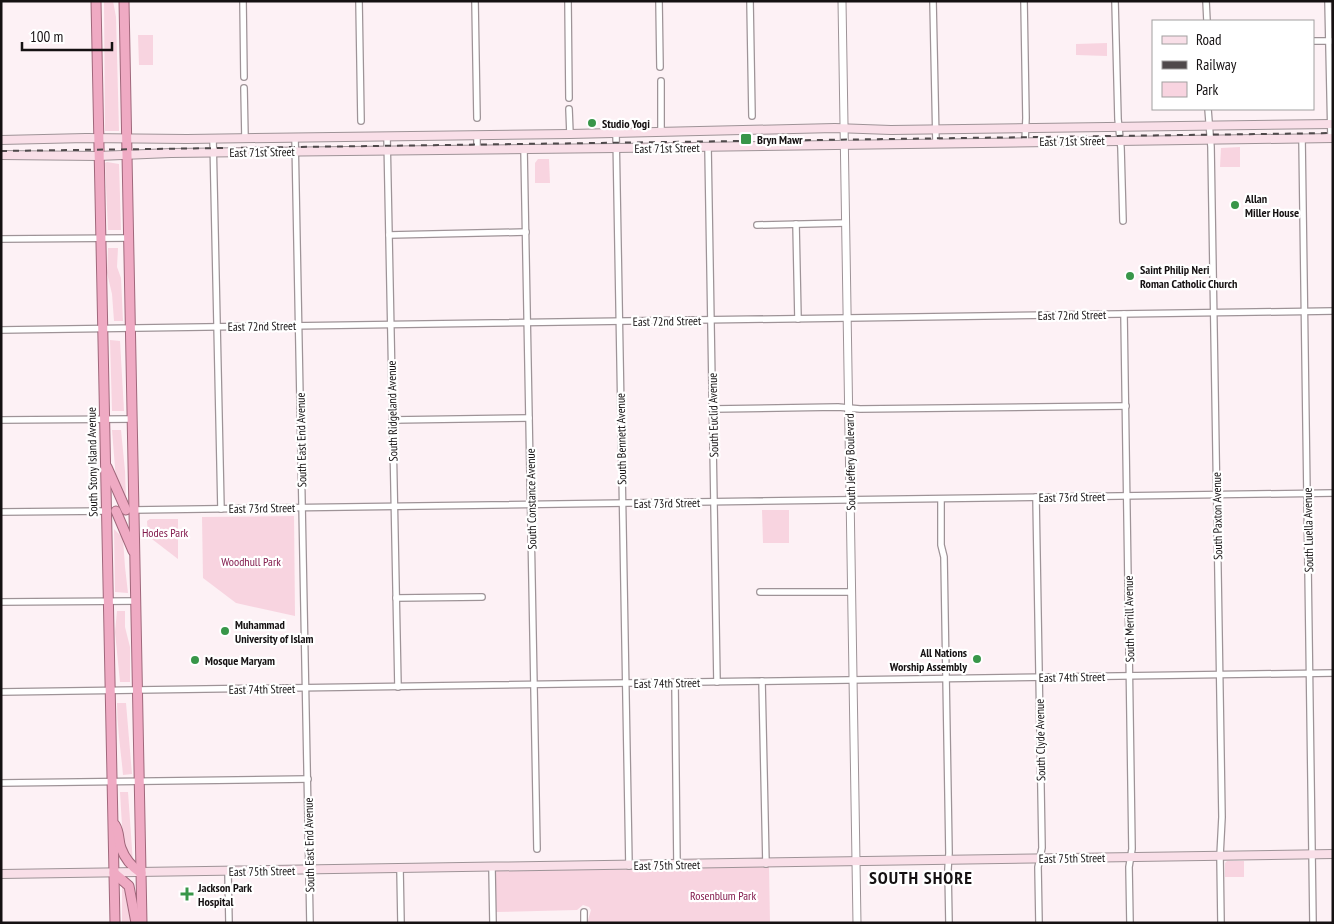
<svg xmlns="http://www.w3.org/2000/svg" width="1334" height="924" font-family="'PT Sans Narrow',sans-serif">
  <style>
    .green { fill: #f8d4e0 }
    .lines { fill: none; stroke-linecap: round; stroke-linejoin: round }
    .minor-casing { stroke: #9e9397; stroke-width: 8 }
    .tertiary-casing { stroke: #9e9397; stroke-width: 9 }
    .secondary-casing { stroke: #9e9397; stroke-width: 10 }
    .trunk-casing { stroke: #a0677b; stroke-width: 11 }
    .minor { stroke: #fff; stroke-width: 5.5 }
    .tertiary { stroke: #fff; stroke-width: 7 }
    .secondary { stroke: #f9dfe8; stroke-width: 8 }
    .trunk { stroke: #efaac3; stroke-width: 9 }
    .rail { stroke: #4f494b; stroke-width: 2; stroke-dasharray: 6 6; stroke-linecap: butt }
    .poi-dot { fill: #389649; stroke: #fff; stroke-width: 2 }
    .labels { text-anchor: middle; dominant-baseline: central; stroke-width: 4.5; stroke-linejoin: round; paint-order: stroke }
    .poi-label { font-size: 12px; font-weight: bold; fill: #151112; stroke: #fff; text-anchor: start }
    .street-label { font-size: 12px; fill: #151112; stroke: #fff }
    .park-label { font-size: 12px; fill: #831b4d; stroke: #fff }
    .district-label { font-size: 18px; font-weight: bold; letter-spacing: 1px; fill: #151112; stroke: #fff }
  </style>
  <rect width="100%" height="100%" fill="#fdf1f5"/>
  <!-- green -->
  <g class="green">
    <polygon points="104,1 113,1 116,17 119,131 105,131"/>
    <polygon points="138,35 153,35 153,65 139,65"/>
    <polygon points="1107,43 1107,56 1076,55 1076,44"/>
    <polygon points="1240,147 1240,167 1220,167 1221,148"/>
    <polygon points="538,159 549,159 550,183 535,183 535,163"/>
    <polygon points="107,162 119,164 121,230 108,230 105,163"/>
    <polygon points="108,248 118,248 117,267 121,278 123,321 114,321 112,294 107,273"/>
    <polygon points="110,340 120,341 124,411 112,411"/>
    <polygon points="112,430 121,430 125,471 126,501 116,480"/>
    <polygon points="762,510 789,510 789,543 763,543"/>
    <polygon points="294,516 295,616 236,603 203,578 202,517"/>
    <polygon points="150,519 178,519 178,559 148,536 147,521"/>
    <polygon points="114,529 123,538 125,567 128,593 115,592"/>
    <polygon points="117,611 125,611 125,627 130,647 130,682 120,682 115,632"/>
    <path d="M117 703H126L132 774 123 775C121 751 117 727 117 703Z"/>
    <polygon points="120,792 128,792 133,863 129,861 123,842"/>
    <polygon points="1227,861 1244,861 1244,877 1225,877 1225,863"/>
    <polygon points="769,866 770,923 587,923 591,910 589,907 583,905 577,910 495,912 495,871"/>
    <polygon points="122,885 130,904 132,923 122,923"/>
  </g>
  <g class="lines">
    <!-- minor casing -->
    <g class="minor-casing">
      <g id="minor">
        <polyline points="243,1 244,77"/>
        <polyline points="359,1 361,121"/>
        <polyline points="475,1 477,118"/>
        <polyline points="568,1 569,98"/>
        <polyline points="659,1 660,67"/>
        <polyline points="750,1 752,116"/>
        <polyline points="933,1 936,143"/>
        <polyline points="1024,1 1026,118 1025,142"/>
        <polyline points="1115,1 1118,119 1121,148 1123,221"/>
        <polyline points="1206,1 1207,21"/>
        <polyline points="1328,1 1331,138"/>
        <polyline points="1313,41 1333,41"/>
        <polyline points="661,81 661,132"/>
        <polyline points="244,88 245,138"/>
        <polyline points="569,109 570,134"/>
        <polyline points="1208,109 1211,147 1222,817 1220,856 1221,923"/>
        <polyline points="616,133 629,866"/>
        <polyline points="477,135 477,149"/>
        <polyline points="387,136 398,687"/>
        <polyline points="295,137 310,923"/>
        <polyline points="213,138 221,509"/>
        <polyline points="1302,138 1313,923"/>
        <polyline points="708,147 717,682"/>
        <polyline points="524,149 537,849"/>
        <polyline points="796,224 798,319"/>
        <polyline points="757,225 846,223"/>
        <polyline points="389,235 526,232"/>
        <polyline points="1,239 129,238"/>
        <polyline points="1124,314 1132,849 1129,867 1130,923"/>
        <polyline points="1,330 1333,311"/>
        <polyline points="713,409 838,407 860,409 1126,406"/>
        <polyline points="1,420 133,419"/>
        <polyline points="392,420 529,418"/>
        <polyline points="1036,497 1042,848 1038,867 1039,923"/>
        <polyline points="941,499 941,545 944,557 949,853 948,869 949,923"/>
        <polyline points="133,510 1333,493"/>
        <polyline points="1,512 108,511"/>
        <polyline points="760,592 852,592"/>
        <polyline points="396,598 482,597"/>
        <polyline points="1,602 136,601"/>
        <polyline points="762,681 766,864"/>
        <polyline points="675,683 677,865"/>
        <polyline points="1,692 1333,673"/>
        <polyline points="1,783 308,779"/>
        <polyline points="492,868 493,923"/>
        <polyline points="400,869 401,923"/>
        <polyline points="228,872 229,923"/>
        <polyline points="584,912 584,923"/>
      </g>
    </g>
    <!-- tertiary casing -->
    <g class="tertiary-casing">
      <polyline id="tertiary" points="842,1 857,923"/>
    </g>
    <!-- secondary casing -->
    <g class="secondary-casing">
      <g id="secondary">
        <polyline points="1,140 86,138 187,139 570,134 835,128 891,130 1333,124"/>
        <polyline points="1,155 98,156 171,153 616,148 1333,138"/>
        <polyline points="1,874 1333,854"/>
      </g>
    </g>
    <!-- trunk casing -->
    <g class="trunk-casing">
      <g id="trunk">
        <polyline points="96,1 115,923"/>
        <polyline points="124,1 142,923"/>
        <polyline points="107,467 126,510"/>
        <polyline points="116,511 133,551"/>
        <path d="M115 825C120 833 118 840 121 848 125 859 132 867 141 873"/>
        <polyline points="114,873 129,886 136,923"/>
      </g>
    </g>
    <!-- minor -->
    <use href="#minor" class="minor"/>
    <!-- tertiary -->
    <use href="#tertiary" class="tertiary"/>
    <!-- secondary -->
    <use href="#secondary" class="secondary"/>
    <!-- trunk -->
    <use href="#trunk" class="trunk"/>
    <!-- rail -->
    <polyline class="rail" points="1,151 1333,133"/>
  </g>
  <!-- markers -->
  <g class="poi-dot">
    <circle cx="592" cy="123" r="5"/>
    <rect x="740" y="133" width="12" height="12" rx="2.5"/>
    <circle cx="1235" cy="205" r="5"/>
    <circle cx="1130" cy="276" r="5"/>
    <circle cx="225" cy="631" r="5"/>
    <circle cx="977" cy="659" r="5"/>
    <circle cx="195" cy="660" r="5"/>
    <path d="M184.5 886.5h5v5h5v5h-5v5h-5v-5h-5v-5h5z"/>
  </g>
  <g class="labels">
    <!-- poi labels -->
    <g class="poi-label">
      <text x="602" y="123">Studio Yogi</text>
      <text x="757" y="139">Bryn Mawr</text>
      <text x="1245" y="198">Allan<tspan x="1245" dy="14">Miller House</tspan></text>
      <text x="1140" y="269">Saint Philip Neri<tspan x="1140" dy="14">Roman Catholic Church</tspan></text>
      <text x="235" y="624">Muhammad<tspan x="235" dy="14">University of Islam</tspan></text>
      <text x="967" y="652" text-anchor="end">All Nations<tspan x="967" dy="14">Worship Assembly</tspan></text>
      <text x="205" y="660">Mosque Maryam</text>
      <text x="198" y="887">Jackson Park<tspan x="198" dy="14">Hospital</tspan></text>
    </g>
    <!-- street labels -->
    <g class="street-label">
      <text transform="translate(1072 141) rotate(-1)">East 71st Street</text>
      <text transform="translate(667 148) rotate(-1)">East 71st Street</text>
      <text transform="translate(262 152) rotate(-1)">East 71st Street</text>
      <text transform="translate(1072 315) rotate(-1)">East 72nd Street</text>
      <text transform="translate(667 321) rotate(-1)">East 72nd Street</text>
      <text transform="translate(262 326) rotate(-1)">East 72nd Street</text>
      <text transform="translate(392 411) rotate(-91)">South Ridgeland Avenue</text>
      <text transform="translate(713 415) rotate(-91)">South Euclid Avenue</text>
      <text transform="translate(621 439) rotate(-91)">South Bennett Avenue</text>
      <text transform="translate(301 440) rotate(-91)">South East End Avenue</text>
      <text transform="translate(92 462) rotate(-91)">South Stony Island Avenue</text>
      <text transform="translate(850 462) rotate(-91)">South Jeffery Boulevard</text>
      <text transform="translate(1072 497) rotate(-1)">East 73rd Street</text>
      <text transform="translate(531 499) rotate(-91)">South Constance Avenue</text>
      <text transform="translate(667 503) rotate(-1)">East 73rd Street</text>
      <text transform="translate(262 508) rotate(-1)">East 73rd Street</text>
      <text transform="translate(1217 516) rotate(-91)">South Paxton Avenue</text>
      <text transform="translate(1308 530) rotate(-91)">South Luella Avenue</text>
      <text transform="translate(1129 619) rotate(-91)">South Merrill Avenue</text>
      <text transform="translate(1072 677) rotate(-1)">East 74th Street</text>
      <text transform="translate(667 683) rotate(-1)">East 74th Street</text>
      <text transform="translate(262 689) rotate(-1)">East 74th Street</text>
      <text transform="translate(1040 740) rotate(-91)">South Clyde Avenue</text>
      <text transform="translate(309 845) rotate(-91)">South East End Avenue</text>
      <text transform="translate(1072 858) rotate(-1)">East 75th Street</text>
      <text transform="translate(667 865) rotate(-1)">East 75th Street</text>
      <text transform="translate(262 871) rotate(-1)">East 75th Street</text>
    </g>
    <!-- park labels -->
    <g class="park-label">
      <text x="165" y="532">Hodes Park</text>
      <text x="251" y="561">Woodhull Park</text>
      <text x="723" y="895">Rosenblum Park</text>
    </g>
    <!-- district labels -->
    <g class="district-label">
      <text x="921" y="877">SOUTH SHORE</text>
    </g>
  </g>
  <!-- border -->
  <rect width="1334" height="924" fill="none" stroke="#151112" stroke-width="5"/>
  <!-- legend -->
  <rect x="1152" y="20" width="162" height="90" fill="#ffffff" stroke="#a1a0a0"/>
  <rect x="1162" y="36" width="25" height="8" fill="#f9dfe8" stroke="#a1a0a0"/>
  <text x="1196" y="45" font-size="15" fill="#151112">Road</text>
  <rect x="1162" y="61" width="25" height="8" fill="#4f494b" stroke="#a1a0a0"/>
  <text x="1196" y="70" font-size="15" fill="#151112">Railway</text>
  <rect x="1162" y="82" width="25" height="15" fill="#f8d4e0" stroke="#a1a0a0"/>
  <text x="1196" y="95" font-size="15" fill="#151112">Park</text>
  <!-- scale -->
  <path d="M22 42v8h90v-8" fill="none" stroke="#151112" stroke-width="2.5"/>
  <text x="30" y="42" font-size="15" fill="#151112" stroke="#ffffff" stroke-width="4" paint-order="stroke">100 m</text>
</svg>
